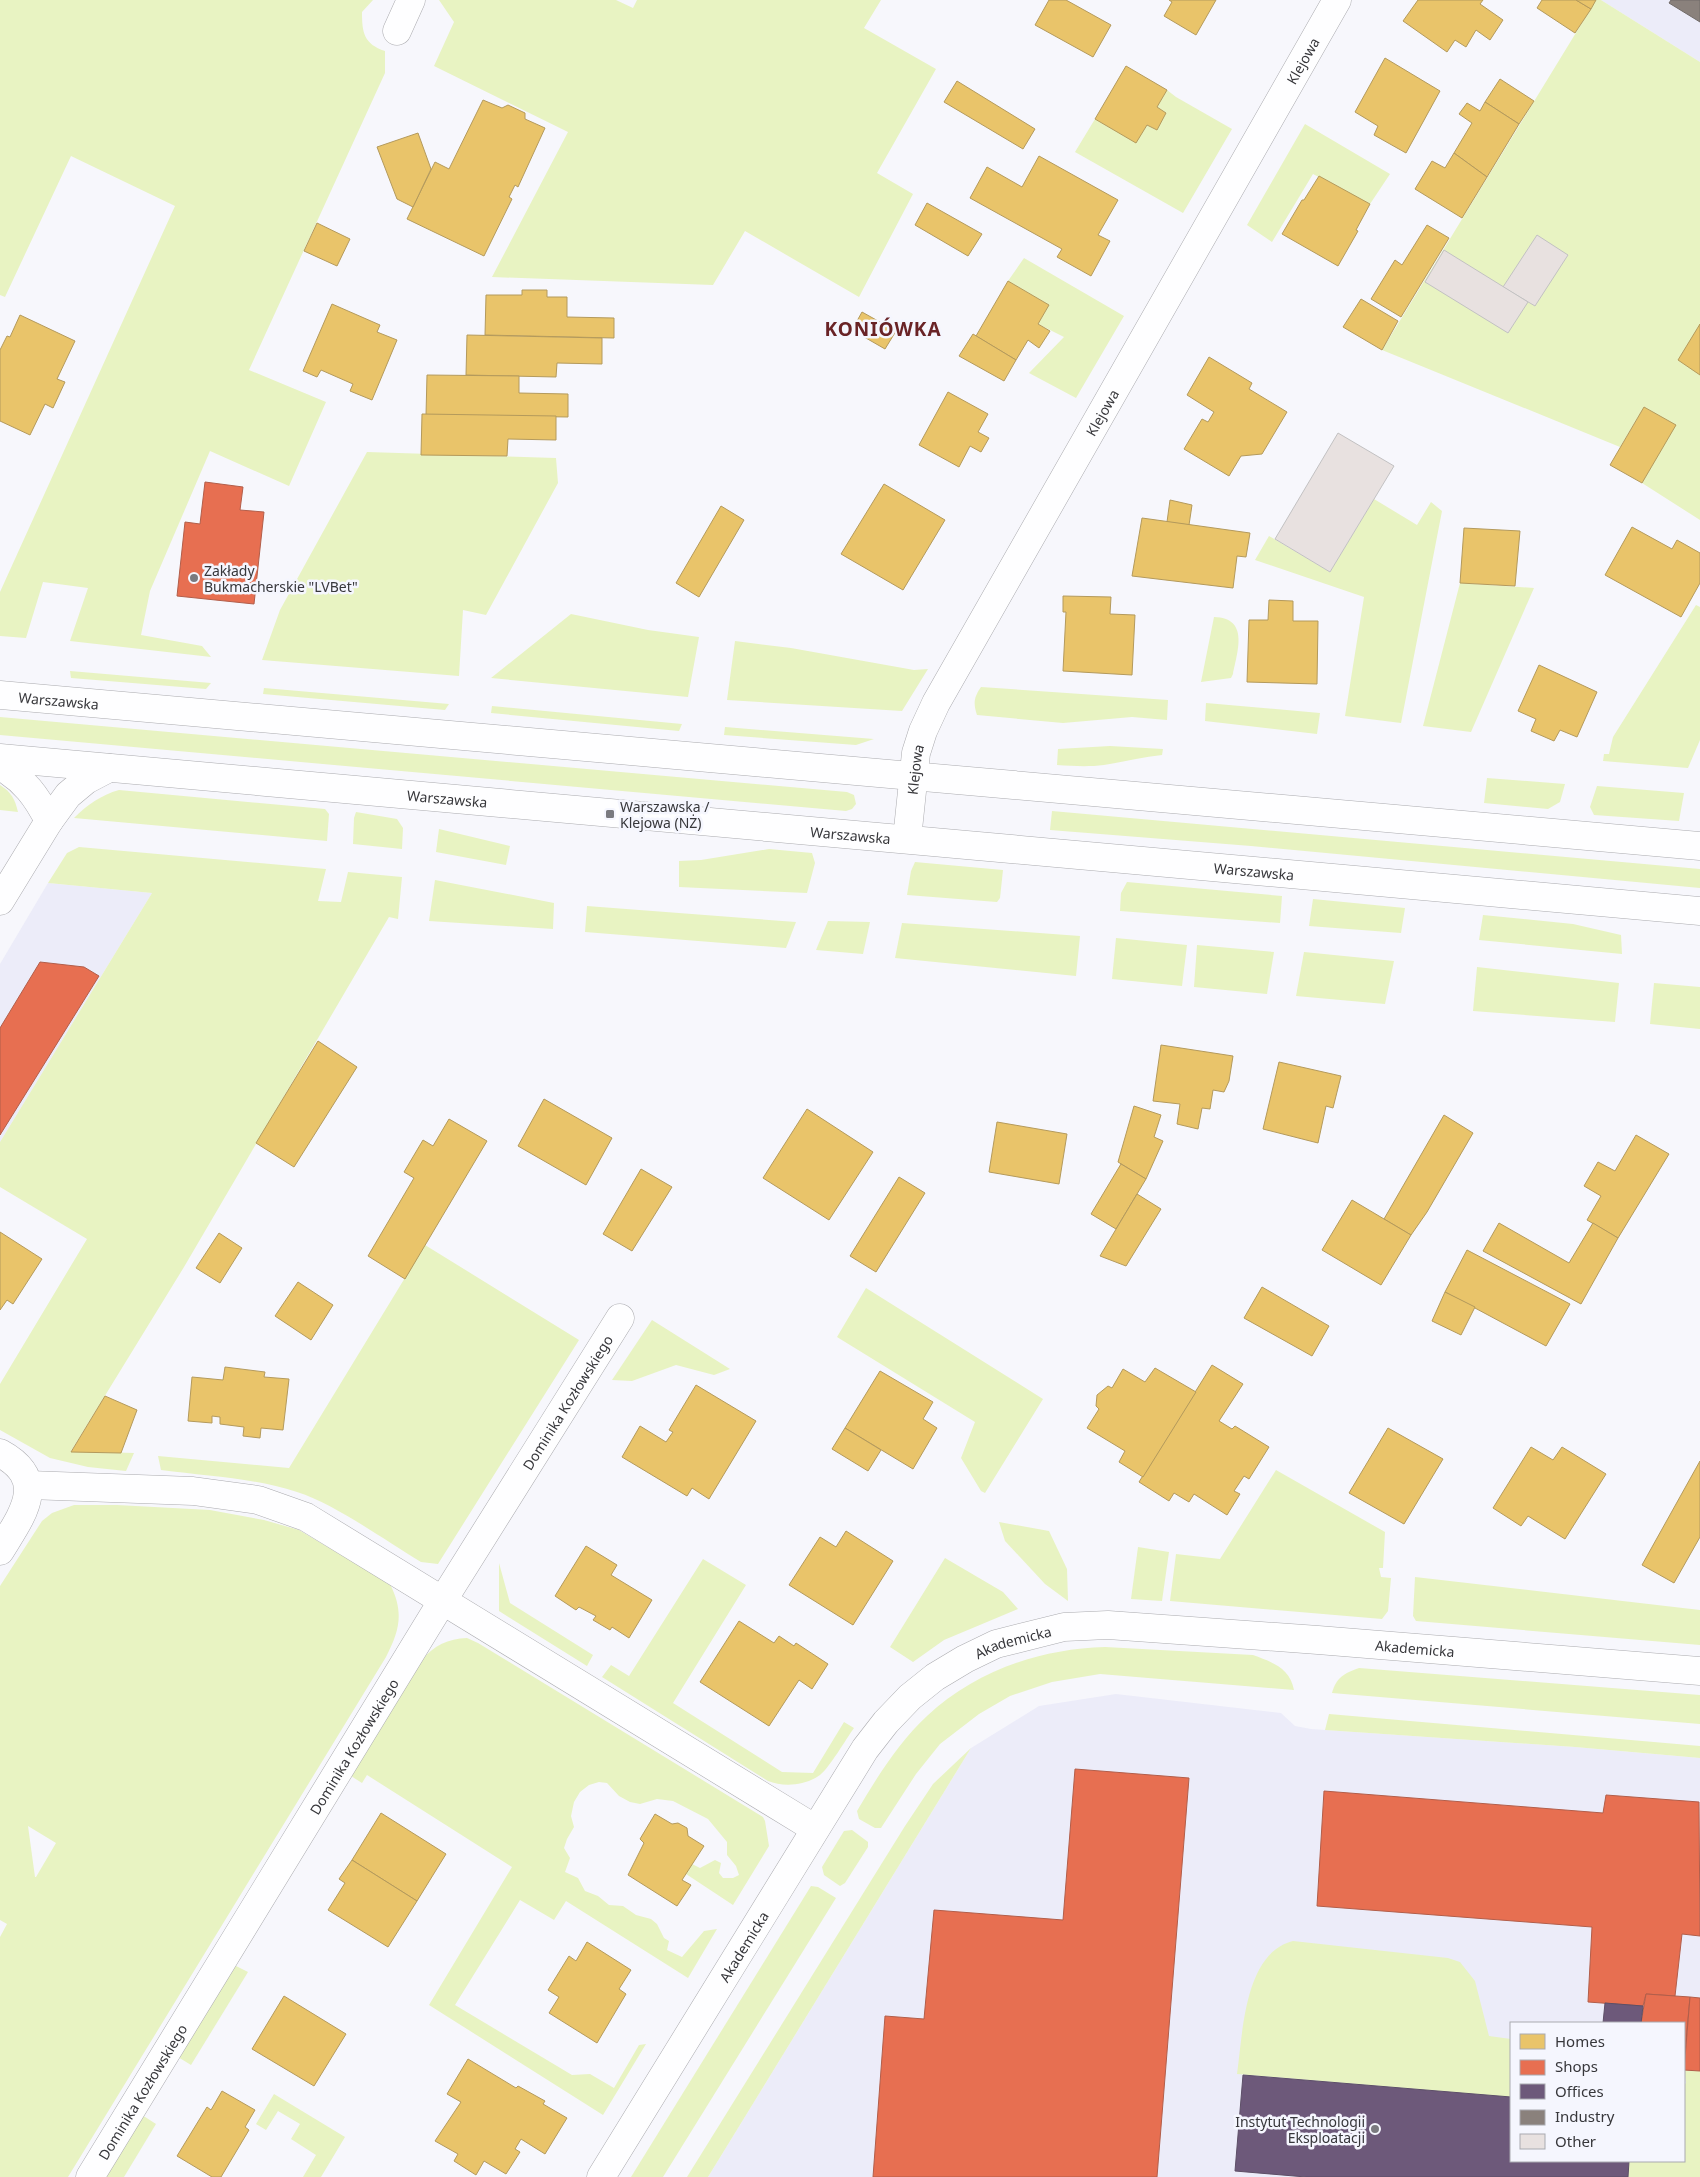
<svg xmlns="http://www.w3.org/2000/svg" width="1700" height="2177" font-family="'Noto Sans',sans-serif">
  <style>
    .built { fill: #ececf9; fill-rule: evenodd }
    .green { fill: #e8f3c2; fill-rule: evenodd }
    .homes { fill: #e9c46a; stroke: #b49a5c }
    .shops { fill: #e76f51; stroke: #b25e4a }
    .offices { fill: #6d597a; stroke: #5d4f67 }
    .industry { fill: #8a817c; stroke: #716b68 }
    .building { fill: #e8e1e0; stroke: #c2c1c2 }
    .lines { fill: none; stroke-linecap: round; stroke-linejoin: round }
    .minor-casing { stroke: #ababaf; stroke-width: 29 }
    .secondary-casing { stroke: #ababaf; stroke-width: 29 }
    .minor { stroke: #fefeff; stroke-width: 28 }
    .secondary { stroke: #fefeff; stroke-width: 28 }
    .poi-dot { fill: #7a7a7f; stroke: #f5f6fe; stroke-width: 2 }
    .labels { text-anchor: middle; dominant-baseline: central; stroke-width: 5; stroke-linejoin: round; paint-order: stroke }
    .street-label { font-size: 14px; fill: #37373b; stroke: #f5f6fe }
    .poi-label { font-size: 14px; fill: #37373b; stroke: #f5f6fe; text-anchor: start }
    .district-label { font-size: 19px; font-weight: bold; letter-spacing: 1px; fill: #692326; stroke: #f5f6fe }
  </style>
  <rect width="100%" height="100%" fill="#f7f7fc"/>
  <!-- built -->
  <g class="built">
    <polygon points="1601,0 1700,0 1700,62"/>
    <polygon points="48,883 152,893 0,1142 0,964"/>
    <path d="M1116 1694 1281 1713 1295 1726 1311 1729 1575 1747 1700 1758V2177H708L971 1748 1039 1706ZM1511 2023H1684V2161H1511Z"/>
  </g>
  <!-- green -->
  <g class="green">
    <path d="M0 0H373L362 12C362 33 364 44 385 51V73L249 370 326 402 289 486 210 451 150 591 141 635 202 646 211 657 70 641 88 588 43 582 26 638 0 636V592L175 206 71 156 5 297 0 295Z"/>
    <polygon points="439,0 616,0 633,8 637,0 881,0 864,28 936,69 877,173 913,194 859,297 745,231 713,285 492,277 568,132 434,66 454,22"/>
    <polygon points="1596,0 1601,0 1700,62 1700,520 1642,483 1675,425 1644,407 1620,447 1382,350"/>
    <polygon points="1167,90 1176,97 1232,129 1183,213 1075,152 1095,119 1136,142 1147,125 1157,130 1166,113 1157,107"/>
    <polygon points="1305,124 1390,174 1370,204 1313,174 1272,242 1247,225"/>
    <polygon points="1024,258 1124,316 1076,398 1029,373 1064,337 1038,324 1049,305 1008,281"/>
    <polygon points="367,452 556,458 558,483 486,615 463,610 459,676 262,660 280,610"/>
    <polygon points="1374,499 1417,525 1431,502 1442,511 1401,723 1345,716 1364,597 1255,560 1269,536 1330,572"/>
    <polygon points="1460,583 1534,588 1471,732 1423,726"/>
    <polygon points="1696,605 1700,607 1700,740 1688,768 1603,761 1604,754 1609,754 1613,737"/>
    <polygon points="571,614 648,630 699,637 688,697 491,678"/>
    <path d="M1214 617C1249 618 1238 650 1233 674L1231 678 1201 682Z"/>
    <polygon points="735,641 791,648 914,670 928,669 902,711 727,700"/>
    <polygon points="70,671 211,683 206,689 71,678"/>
    <path d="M981 687 1168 700 1167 720 1132 717 1063 723 977 715C973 703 974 697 981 687Z"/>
    <polygon points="264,688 449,704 445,710 263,694"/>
    <polygon points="1206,703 1320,713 1317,734 1205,721"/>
    <polygon points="492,706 682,724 679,731 491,713"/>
    <polygon points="0,717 847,792 854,795 856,804 852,809 846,811 0,735"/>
    <polygon points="725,727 874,739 856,745 724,735"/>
    <path d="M1110 746 1163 749 1162 755C1142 757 1124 762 1104 765 1088 767 1073 766 1057 765L1058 749Z"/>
    <polygon points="1487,778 1565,784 1560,802 1548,809 1484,803"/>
    <path d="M0 785C11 792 15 799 18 812L0 810Z"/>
    <polygon points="1597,786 1684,793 1679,821 1594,815 1590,807"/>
    <path d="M119 790 325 809 329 814 327 841 74 818C87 805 101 795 119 790Z"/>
    <polygon points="1052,811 1700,869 1700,888 1251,846 1050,830"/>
    <polygon points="356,812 397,819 403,828 402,849 353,844 354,818"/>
    <polygon points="439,829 510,846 506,865 436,852"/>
    <polygon points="79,847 326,869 318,901 341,902 348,872 402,877 398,919 389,917 184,1267 71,1451 134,1453 126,1471 88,1467 50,1458 0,1430 0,1384 87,1239 0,1187 0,1142 152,893 48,883 67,853"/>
    <polygon points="769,849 812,853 815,863 807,893 679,887 679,861 701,860"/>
    <polygon points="915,862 1003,870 1000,898 997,902 907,895 911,871"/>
    <polygon points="435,880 554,903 553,929 429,921"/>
    <polygon points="1127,882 1282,896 1280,923 1120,911 1121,893"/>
    <polygon points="1313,899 1405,908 1401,933 1309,926"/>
    <polygon points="587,906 796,922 786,948 585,932"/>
    <polygon points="1483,915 1573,924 1621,935 1622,954 1479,940"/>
    <polygon points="828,921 870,922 863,954 816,950"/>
    <polygon points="902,923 1080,936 1076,976 895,958"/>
    <polygon points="1116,938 1187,945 1182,986 1112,979"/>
    <polygon points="1197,945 1274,952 1267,994 1194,987"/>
    <polygon points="1304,952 1394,961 1385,1004 1296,996"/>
    <polygon points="1477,967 1619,983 1615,1022 1473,1011"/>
    <polygon points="1654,983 1700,987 1700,1029 1650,1024"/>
    <path d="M425 1245 579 1340 438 1564 421 1562C384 1540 337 1505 297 1492 254 1478 207 1476 161 1470L158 1456 289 1468Z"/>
    <polygon points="866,1288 1043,1399 985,1493 981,1491 961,1458 975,1422 837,1337"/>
    <polygon points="652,1320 730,1369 714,1375 676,1365 632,1381 612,1380"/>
    <polygon points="1276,1470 1385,1532 1383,1568 1379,1568 1381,1577 1391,1578 1388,1611 1382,1619 1170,1601 1176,1554 1220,1559"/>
    <path d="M74 1505H117L210 1510 264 1520 299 1530 390 1584C404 1612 400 1630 386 1657L68 2177H0V1937L7 1924 0 1920V1586L42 1521 52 1513ZM28 1826 56 1843 36 1877H35Z"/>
    <polygon points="999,1522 1049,1531 1067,1569 1068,1601 1045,1584 1005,1541"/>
    <polygon points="1138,1547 1169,1552 1162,1601 1131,1599"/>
    <polygon points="945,1558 1003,1592 1018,1609 944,1640 913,1662 890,1647"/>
    <path d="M703 1559 746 1585 673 1703 782 1772 813 1773 844 1722 854 1728C846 1739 830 1767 820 1775 805 1786 783 1787 768 1781L602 1677 611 1665 629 1676Z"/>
    <polygon points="499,1563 510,1603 593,1655 587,1666 499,1611"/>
    <polygon points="1415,1577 1700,1610 1700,1645 1416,1621 1413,1616"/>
    <path d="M467 1638 478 1643 763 1817 765 1821 769 1846 733 1905 686 1874 692 1864 700 1868 715 1860 721 1863 719 1873 723 1878H733L739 1875 736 1866 727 1855V1842L708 1819 673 1801 657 1799 640 1804 630 1802 619 1796 607 1783 599 1782 589 1785 580 1792 574 1802 571 1816 574 1827 567 1839 564 1848 570 1858 565 1872 578 1878 585 1891 598 1896 609 1905 623 1906 636 1915 651 1919 657 1924 664 1938 669 1941 667 1950 682 1957 704 1931 717 1929 688 1978 566 1901 554 1920 520 1900 455 2005 572 2075 590 2074 614 2088 639 2045 646 2044 603 2115 429 2005 512 1867 367 1775 362 1783 351 1776 422 1660C434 1645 448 1639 467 1638Z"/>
    <path d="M1105 1647 1253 1655C1272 1662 1290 1668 1294 1690L1100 1674 1052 1682 1010 1696 979 1714 940 1744 916 1774 881 1828H875L859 1819 857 1811C877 1777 899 1742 927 1716 975 1671 1039 1649 1105 1647Z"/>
    <path d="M1359 1668 1700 1695V1724L1332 1693C1336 1678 1344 1673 1359 1668Z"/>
    <polygon points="1329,1714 1700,1746 1700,1758 1575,1747 1325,1730"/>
    <polygon points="971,1748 708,2177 687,2177 905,1826 933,1784"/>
    <polygon points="852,1830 868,1842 868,1847 845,1883 840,1886 824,1875 822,1867 844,1831"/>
    <polygon points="811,1886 818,1887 836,1898 663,2177 631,2177"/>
    <path d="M1293 1941 1448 1958 1460 1962 1475 1981 1489 2036 1511 2039V2097L1237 2074C1243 2033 1244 1953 1293 1941Z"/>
    <polygon points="234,1965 248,1972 191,2065 178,2057"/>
    <polygon points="1684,2070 1700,2071 1700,2177 1628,2177 1629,2161 1684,2161 1684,2085 1686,2083"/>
    <polygon points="274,2094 345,2137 321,2177 303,2177 316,2155 291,2139 300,2124 278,2111 266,2130 256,2124"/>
    <polygon points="142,2115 156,2124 124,2177 104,2177"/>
  </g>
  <!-- homes -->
  <g class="homes">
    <polygon points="1049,0 1066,0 1111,25 1093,57 1035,25"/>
    <polygon points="1169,0 1216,0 1196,35 1164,16 1172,2"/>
    <polygon points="1418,0 1483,0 1480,4 1503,20 1490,40 1476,30 1466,47 1455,40 1447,52 1403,21"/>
    <polygon points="1542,0 1576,0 1591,9 1575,33 1537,8"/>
    <polygon points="1576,0 1596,0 1591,9"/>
    <polygon points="1385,58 1440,91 1406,153 1374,135 1378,126 1355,112"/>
    <polygon points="1126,66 1167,90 1157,107 1166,113 1157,130 1147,125 1136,143 1095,119"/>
    <polygon points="1500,79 1534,101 1519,124 1485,102"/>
    <polygon points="957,81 1035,129 1023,149 944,102"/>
    <polygon points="483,100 502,108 508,105 525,113 525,119 545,128 518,187 515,185 509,197 512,199 484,256 407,219 435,162 449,169"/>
    <polygon points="1485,102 1519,124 1487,177 1454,153 1472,123 1459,114 1467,103 1480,111"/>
    <polygon points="418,133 431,169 413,207 397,199 377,147"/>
    <polygon points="1454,153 1487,177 1462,218 1415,189 1432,161 1445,168"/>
    <polygon points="1039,156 1118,200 1098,235 1110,241 1091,276 1057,257 1062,249 970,198 987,167 1022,187"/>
    <polygon points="1319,176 1370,204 1356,230 1358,231 1338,266 1282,234 1302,200 1304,200"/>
    <polygon points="927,203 982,234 968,256 915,225"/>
    <polygon points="317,223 350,239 337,266 304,251"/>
    <polygon points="1427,225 1449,238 1401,317 1371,299 1395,260 1402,265"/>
    <polygon points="1008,281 1049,305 1038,324 1050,331 1039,348 1028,340 1016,360 976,336"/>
    <polygon points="522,290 547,290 547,297 567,297 567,317 614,318 614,338 485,335 486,295 522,295"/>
    <polygon points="1361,299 1398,321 1382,350 1343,327"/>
    <polygon points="332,304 380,325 377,332 397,340 372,400 350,391 353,384 321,370 317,377 303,371"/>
    <polygon points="862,312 896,331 885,349 852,330"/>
    <polygon points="20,315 75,341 57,379 65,382 53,408 45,404 30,435 0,421 0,350 7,336 10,337"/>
    <polygon points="1700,324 1700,375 1678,360"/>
    <polygon points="973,334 1016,360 1004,381 959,356"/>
    <polygon points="467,335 602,338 602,364 557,363 556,377 466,375"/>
    <polygon points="1209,357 1252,383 1249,389 1287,412 1262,454 1241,456 1229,476 1184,449 1202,419 1208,422 1214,412 1187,395"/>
    <polygon points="427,375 519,376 519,393 568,394 568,417 426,415"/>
    <polygon points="948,392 988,414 978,432 989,438 981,452 970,446 959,467 919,445"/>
    <polygon points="1644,407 1676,425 1642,483 1610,465"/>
    <polygon points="422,414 556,416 556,440 508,439 507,456 421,455"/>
    <polygon points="884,484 945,520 903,590 841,554"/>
    <polygon points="1170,500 1192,505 1189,525 1167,522"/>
    <polygon points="721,506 744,520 699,597 676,583"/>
    <polygon points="1142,518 1250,533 1246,557 1237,556 1233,588 1132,576"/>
    <polygon points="1632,527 1672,549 1677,540 1700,553 1700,583 1681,617 1605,575"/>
    <polygon points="1464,528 1520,531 1515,586 1460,583"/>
    <polygon points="1063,596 1111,597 1110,614 1135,615 1132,675 1063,671 1066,612 1063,612"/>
    <polygon points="1269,600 1293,601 1293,621 1318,621 1317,684 1247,682 1249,620 1268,620"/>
    <polygon points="1539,665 1597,692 1577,737 1560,730 1554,741 1531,731 1536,719 1518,711"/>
    <polygon points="318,1041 357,1067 294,1167 256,1143"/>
    <polygon points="1161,1045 1233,1056 1229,1081 1224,1092 1213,1090 1210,1109 1202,1108 1198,1129 1177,1124 1180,1104 1153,1101"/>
    <polygon points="1279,1062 1341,1076 1333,1108 1326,1106 1318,1143 1263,1129"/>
    <polygon points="544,1099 612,1138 586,1185 518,1146"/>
    <polygon points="1134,1106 1161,1115 1154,1137 1163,1141 1146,1179 1118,1162"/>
    <polygon points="807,1109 873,1152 829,1220 763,1178"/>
    <polygon points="1444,1115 1473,1133 1427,1212 1411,1235 1384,1219"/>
    <polygon points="449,1119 487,1141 405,1279 368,1256 414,1178 404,1172 423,1140 433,1146"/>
    <polygon points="997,1122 1067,1134 1059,1184 989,1172"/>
    <polygon points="1636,1135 1669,1154 1618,1238 1587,1220 1601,1196 1584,1186 1598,1162 1615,1171"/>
    <polygon points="1121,1164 1146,1179 1116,1229 1091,1214"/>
    <polygon points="641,1169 672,1187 632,1251 603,1234"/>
    <polygon points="899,1177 925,1193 876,1272 850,1256"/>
    <polygon points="1137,1194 1161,1209 1126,1266 1100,1256"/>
    <polygon points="1352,1200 1411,1235 1381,1285 1322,1250"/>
    <polygon points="1499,1223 1569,1263 1593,1223 1618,1238 1581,1304 1483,1251"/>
    <polygon points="0,1232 42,1259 13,1304 7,1300 0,1310"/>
    <polygon points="219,1233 242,1248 220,1283 196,1268"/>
    <polygon points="1467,1250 1570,1304 1546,1346 1445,1292"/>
    <polygon points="298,1282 333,1305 311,1340 275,1316"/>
    <polygon points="1262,1287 1329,1326 1312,1356 1244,1318"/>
    <polygon points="1445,1292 1475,1307 1461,1335 1432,1321"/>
    <polygon points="1212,1365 1243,1384 1219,1421 1232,1429 1235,1426 1269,1447 1249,1479 1244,1476 1234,1491 1240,1494 1227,1515 1194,1494 1189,1502 1174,1493 1169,1501 1139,1482"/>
    <polygon points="225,1367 265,1372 264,1377 289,1379 283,1430 261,1428 260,1438 243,1436 244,1427 220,1424 220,1417 212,1416 212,1423 188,1421 192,1377 223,1380"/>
    <polygon points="1155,1368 1196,1392 1143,1477 1119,1462 1125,1451 1087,1428 1099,1409 1096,1406 1097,1395 1108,1386 1112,1388 1123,1369 1145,1382"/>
    <polygon points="880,1371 933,1402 923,1419 937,1428 913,1469 845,1428"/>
    <polygon points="696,1385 756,1421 709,1499 692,1488 687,1496 622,1457 640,1426 666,1442 673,1432 669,1430"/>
    <polygon points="105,1396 137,1410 121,1453 71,1452"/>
    <polygon points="845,1428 881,1450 868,1471 832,1449"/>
    <polygon points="1388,1428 1443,1459 1404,1524 1349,1493"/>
    <polygon points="1531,1447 1553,1460 1562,1447 1606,1474 1565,1539 1528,1516 1521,1526 1493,1508"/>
    <polygon points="1700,1461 1700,1537 1674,1583 1642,1565"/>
    <polygon points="846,1531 893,1561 853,1625 789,1585 820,1537 836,1547"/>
    <polygon points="586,1546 617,1565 611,1575 652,1600 629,1638 612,1627 610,1630 593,1620 596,1616 579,1607 576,1610 555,1596"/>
    <polygon points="739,1621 774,1643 779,1636 794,1646 796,1643 828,1664 812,1689 799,1680 769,1726 700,1682"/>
    <polygon points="381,1813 446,1854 417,1901 352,1860"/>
    <polygon points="655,1814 672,1824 678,1823 687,1828 688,1836 704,1846 682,1880 691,1885 677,1906 628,1875 644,1843 640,1839"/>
    <polygon points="352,1860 417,1901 388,1947 328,1910 345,1883 339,1879"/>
    <polygon points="587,1942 631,1970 619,1989 626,1994 597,2043 549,2013 559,1997 548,1990 569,1956 576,1961"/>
    <polygon points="284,1996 346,2034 314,2086 252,2049"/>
    <polygon points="468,2059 516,2088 518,2086 545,2101 543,2104 567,2118 545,2154 521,2139 515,2149 520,2152 506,2174 484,2161 476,2175 454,2161 458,2154 435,2141 461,2102 447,2094"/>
    <polygon points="222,2091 255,2110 245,2127 249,2130 221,2177 212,2177 177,2156 207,2107 211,2110"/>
  </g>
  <!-- shops -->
  <g class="shops">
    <polygon points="205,482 243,487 240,510 264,512 254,604 177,596 185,522 200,524"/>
    <polygon points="40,962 84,967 99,976 0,1135 0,1028"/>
    <polygon points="1075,1769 1189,1778 1157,2177 873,2177 885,2016 924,2019 934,1910 1063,1920"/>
    <polygon points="1324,1791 1603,1813 1606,1795 1699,1802 1700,1936 1682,1934 1675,1996 1646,1994 1643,2006 1588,2002 1592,1927 1317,1906"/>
    <polygon points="1646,1994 1690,1997 1684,2064 1684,2023 1641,2023"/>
    <polygon points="1690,1997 1700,1998 1700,2071 1684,2070"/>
  </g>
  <!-- offices -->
  <g class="offices">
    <polygon points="1605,2003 1643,2006 1641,2023 1603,2023"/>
    <polygon points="1243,2075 1511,2097 1511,2161 1629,2161 1628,2177 1306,2177 1235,2171"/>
  </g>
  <!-- industry -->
  <polygon class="industry" points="1671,0 1700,0 1700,22 1669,3"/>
  <!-- building -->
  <g class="building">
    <polygon points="1537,235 1568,255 1535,306 1503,287"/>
    <polygon points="1444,250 1528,302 1508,333 1425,282"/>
    <polygon points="1338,433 1394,466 1330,572 1275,539"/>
  </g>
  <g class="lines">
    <!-- minor casing -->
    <g class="minor-casing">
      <g id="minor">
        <polyline points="397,31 411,0"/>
        <path d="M0 766C24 779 37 797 49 821"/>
        <path id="s1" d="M907 839 916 753 923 731 936 703 1337 0"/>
        <polyline points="0,901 49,821 68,795 86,780 109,768"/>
        <path d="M0 1453C50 1480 22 1515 0 1551"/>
        <polyline points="29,1485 193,1491 258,1500 306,1517 814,1828"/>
        <path id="s2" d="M90 2177 443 1600 620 1318"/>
        <path id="s3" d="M601 2177 865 1749 886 1722 910 1697 935 1677 965 1659 996 1644 1064 1627 1108 1625 1318 1640 1700 1671"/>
      </g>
    </g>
    <!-- secondary casing -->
    <g class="secondary-casing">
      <g id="secondary">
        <path id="s4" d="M0 695 1700 846"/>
        <path id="s5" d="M0 758 1700 911"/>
      </g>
    </g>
    <!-- minor -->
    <use href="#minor" class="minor"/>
    <!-- secondary -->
    <use href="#secondary" class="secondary"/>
  </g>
  <!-- markers -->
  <g class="poi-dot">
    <circle cx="194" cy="578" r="5"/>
    <rect x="605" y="809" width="10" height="10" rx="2.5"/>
    <circle cx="1375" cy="2129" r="5"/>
  </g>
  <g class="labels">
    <!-- street labels -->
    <g class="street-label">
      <text stroke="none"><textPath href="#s1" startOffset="880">Klejowa</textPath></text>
      <text stroke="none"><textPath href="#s1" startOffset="475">Klejowa</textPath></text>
      <text stroke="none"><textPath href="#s4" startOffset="59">Warszawska</textPath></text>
      <text stroke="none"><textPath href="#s1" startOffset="70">Klejowa</textPath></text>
      <text stroke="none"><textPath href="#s5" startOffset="449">Warszawska</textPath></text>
      <text stroke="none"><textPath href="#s5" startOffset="854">Warszawska</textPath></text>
      <text stroke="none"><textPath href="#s5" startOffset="1259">Warszawska</textPath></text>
      <text stroke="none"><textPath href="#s2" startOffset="910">Dominika Kozłowskiego</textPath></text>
      <text stroke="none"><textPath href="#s3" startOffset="690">Akademicka</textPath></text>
      <text stroke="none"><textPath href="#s3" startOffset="1095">Akademicka</textPath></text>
      <text stroke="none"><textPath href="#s2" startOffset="505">Dominika Kozłowskiego</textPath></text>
      <text stroke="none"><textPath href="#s3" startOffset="271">Akademicka</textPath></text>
      <text stroke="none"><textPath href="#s2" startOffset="100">Dominika Kozłowskiego</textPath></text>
    </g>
    <!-- poi labels -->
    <g class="poi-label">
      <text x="204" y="570">Zakłady<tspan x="204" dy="16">Bukmacherskie "LVBet"</tspan></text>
      <text x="620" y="806">Warszawska /<tspan x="620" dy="16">Klejowa (NŻ)</tspan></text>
      <text x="1365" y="2121" text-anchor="end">Instytut Technologii<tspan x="1365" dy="16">Eksploatacji</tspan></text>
    </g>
    <!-- district labels -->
    <g class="district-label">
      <text x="883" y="329">KONIÓWKA</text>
    </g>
  </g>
  <!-- legend -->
  <rect x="1510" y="2022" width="175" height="140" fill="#f5f6fe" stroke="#a9aab0"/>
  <rect x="1520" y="2034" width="25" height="15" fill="#e9c46a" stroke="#a9aab0"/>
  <text x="1555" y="2047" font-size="15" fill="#37373b">Homes</text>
  <rect x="1520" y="2060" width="25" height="15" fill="#e76f51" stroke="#a9aab0"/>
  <text x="1555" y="2072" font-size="15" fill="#37373b">Shops</text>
  <rect x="1520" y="2084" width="25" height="15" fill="#6d597a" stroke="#a9aab0"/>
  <text x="1555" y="2097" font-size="15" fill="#37373b">Offices</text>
  <rect x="1520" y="2110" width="25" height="15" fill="#8a817c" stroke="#a9aab0"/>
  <text x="1555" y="2122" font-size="15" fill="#37373b">Industry</text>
  <rect x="1520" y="2134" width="25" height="15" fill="#e8e1e0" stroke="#a9aab0"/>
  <text x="1555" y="2147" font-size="15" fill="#37373b">Other</text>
</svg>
